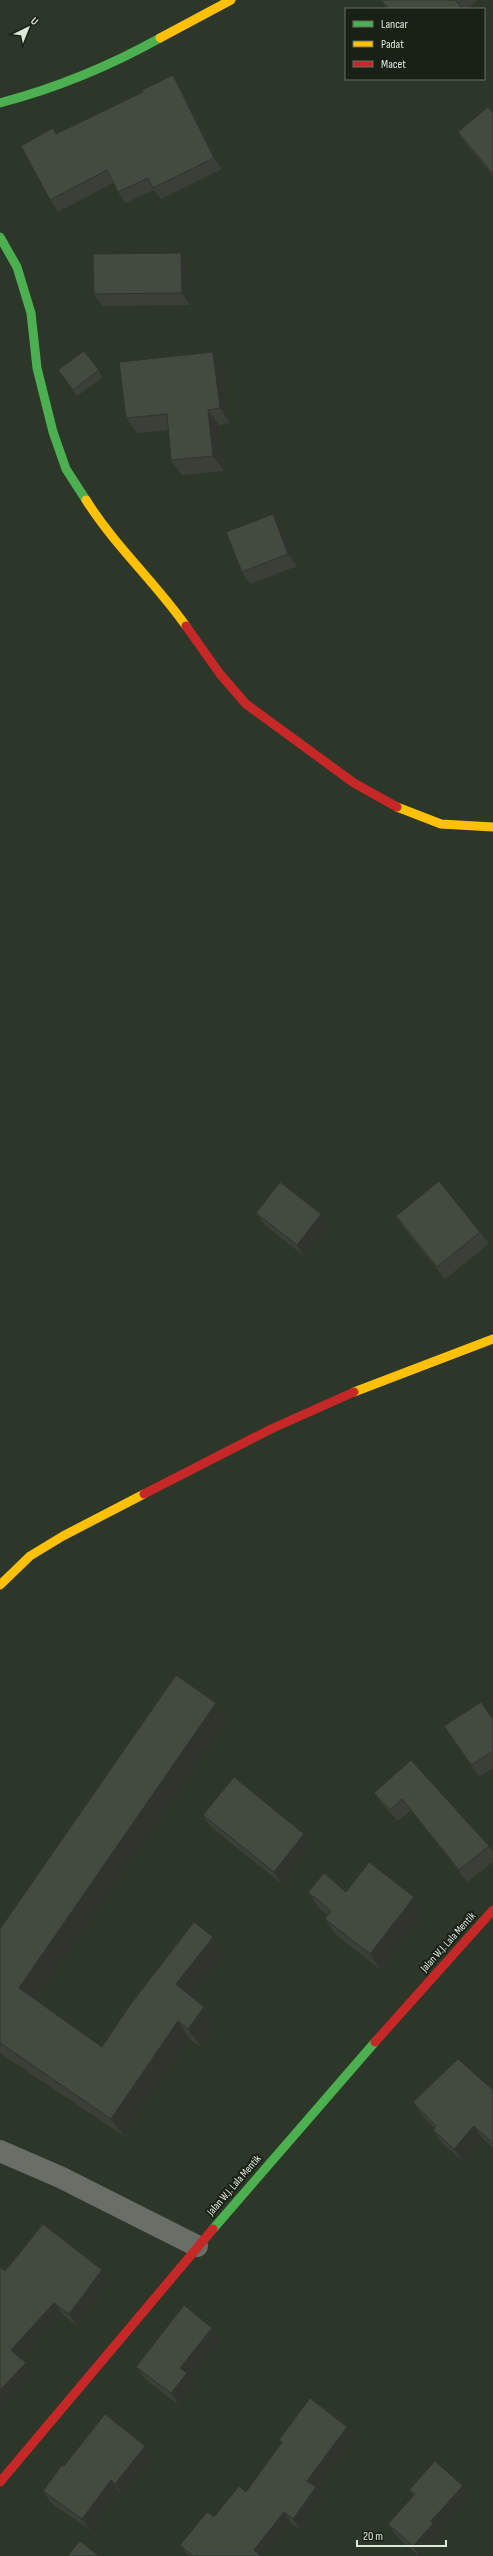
<svg xmlns="http://www.w3.org/2000/svg" width="493" height="2556" font-family="'Sofia Sans Condensed',sans-serif">
  <style>
    .lines { fill: none; stroke-linecap: round; stroke-linejoin: round }
    .street { stroke: #696e66; stroke-width: 22 }
    .fast { stroke: #4caf50; stroke-width: 9 }
    .slow { stroke: #ffc107; stroke-width: 9 }
    .jam { stroke: #c62828; stroke-width: 9 }
    .wall { fill: #3a4037 }
    .shaded-wall { fill: #2f342d }
    .building { fill: #434b40; stroke: #2f342d }
    .labels { text-anchor: middle; dominant-baseline: central; stroke-width: 4; stroke-linejoin: round; paint-order: stroke }
    .street-label { font-size: 11px; fill: #dce8d8; stroke: #192116 }
  </style>
  <rect width="100%" height="100%" fill="#2d3729"/>
  <g class="lines">
    <!-- street -->
    <polyline class="street" points="0,2151 60,2177 197,2246"/>
    <!-- fast -->
    <g class="fast">
      <path d="M0 103C56 88 110 66 160 38"/>
      <polyline points="0,237 17,267 31,313 37,368 53,432 66,469 86,500"/>
      <polyline points="213,2229 375,2042"/>
    </g>
    <!-- slow -->
    <g class="slow">
      <polyline points="160,38 231,0"/>
      <path d="M86 500C115 546 155 582 186 626"/>
      <polyline points="397,807 441,824 493,827"/>
      <polyline points="354,1392 493,1339"/>
      <polyline points="0,1585 30,1556 63,1536 144,1494"/>
    </g>
    <!-- jam -->
    <g class="jam">
      <polyline points="186,626 220,674 246,704 354,783 397,807"/>
      <polyline points="144,1494 271,1429 354,1392"/>
      <polyline points="375,2042 493,1910"/>
      <polyline points="0,2482 213,2229"/>
    </g>
  </g>
  <!-- wall -->
  <g class="wall">
    <polygon points="380,0 478,0 468,9 387,9"/>
    <polygon points="181,87 222,169 161,199 154,190 126,203 118,192 113,183 58,212 50,200 53,128 57,134"/>
    <polygon points="493,113 493,176 466,144 458,132"/>
    <polygon points="189,265 190,305 102,306 94,294"/>
    <polygon points="84,351 103,377 77,396 58,370"/>
    <polygon points="213,352 224,367 230,423 219,425 224,471 182,475 171,460 168,430 137,433 126,418"/>
    <polygon points="273,514 282,526 297,566 250,584 242,572"/>
    <polygon points="256,1213 329,1226 305,1257 265,1225"/>
    <polygon points="396,1216 480,1232 489,1244 445,1279 404,1228"/>
    <polygon points="481,1702 493,1719 493,1768 479,1777 471,1765"/>
    <polygon points="216,1703 228,1721 36,2000 102,2047 213,1937 225,1955 192,1997 204,2007 217,2025 201,2047 190,2039 124,2136 0,2053 0,1929"/>
    <polygon points="411,1760 489,1846 493,1852 493,1862 467,1882 411,1810 398,1821 383,1805 374,1793"/>
    <polygon points="203,1815 312,1845 282,1884 211,1827"/>
    <polygon points="308,1892 346,1892 414,1897 425,1913 381,1970 336,1935 325,1919 328,1915 319,1908"/>
    <polygon points="493,2090 493,2148 483,2139 463,2162 442,2143 433,2130 434,2128 422,2115 413,2102"/>
    <polygon points="5,2271 111,2282 77,2326 63,2315 22,2359 34,2375 0,2411"/>
    <polygon points="221,2340 190,2378 195,2385 179,2405 145,2379 136,2367"/>
    <polygon points="347,2427 355,2438 317,2489 324,2498 301,2530 291,2523 265,2556 188,2556 180,2545 214,2517 246,2492 281,2443 279,2440"/>
    <polygon points="145,2446 153,2458 123,2496 119,2492 91,2531 51,2503 43,2491 64,2466"/>
    <polygon points="409,2490 471,2498 439,2533 442,2536 423,2556 419,2556 396,2536 388,2524 414,2496"/>
  </g>
  <!-- shaded-wall -->
  <g class="shaded-wall">
    <polygon points="173,75 181,87 222,169 214,158"/>
    <polygon points="181,253 189,265 190,305 182,293"/>
    <polygon points="213,352 224,367 230,423 220,408"/>
    <polygon points="208,410 219,425 224,471 213,456"/>
    <polygon points="273,514 282,526 297,566 288,554"/>
    <polygon points="321,1214 329,1226 305,1257 297,1245"/>
    <polygon points="216,1703 228,1721 32,2006 19,1988"/>
    <polygon points="304,1834 312,1845 282,1884 274,1872"/>
    <polygon points="414,1897 425,1913 381,1970 370,1954"/>
    <polygon points="213,1937 225,1955 188,2002 176,1984"/>
    <polygon points="204,2007 217,2025 201,2047 188,2029"/>
    <polygon points="178,2021 190,2039 124,2136 111,2119"/>
    <polygon points="474,2126 483,2139 463,2162 454,2149"/>
    <polygon points="102,2270 111,2282 77,2326 69,2314"/>
    <polygon points="54,2303 63,2315 19,2362 11,2350"/>
    <polygon points="212,2328 221,2340 190,2378 195,2385 179,2405 171,2393 180,2368"/>
    <polygon points="26,2363 34,2375 0,2411 0,2390"/>
    <polygon points="347,2427 355,2438 317,2489 324,2498 301,2530 293,2519 307,2481"/>
    <polygon points="145,2446 153,2458 123,2496 115,2484"/>
    <polygon points="111,2480 119,2492 91,2531 82,2519"/>
    <polygon points="463,2486 471,2498 439,2533 442,2536 423,2556 420,2556 413,2546 431,2521"/>
    <polygon points="284,2512 291,2523 265,2556 258,2556 254,2550"/>
  </g>
  <!-- building -->
  <g class="building">
    <polygon points="381,0 455,0 461,7 458,9 389,9"/>
    <polygon points="173,75 214,158 153,188 148,178 118,192 107,170 50,200 21,146 53,128 56,134 143,92 142,90"/>
    <polygon points="488,107 493,113 493,174 458,132"/>
    <polygon points="181,253 182,293 94,294 93,254"/>
    <polygon points="84,351 99,370 73,390 58,370"/>
    <polygon points="213,352 220,408 208,410 213,456 171,460 167,414 126,418 119,362"/>
    <polygon points="273,514 288,554 242,572 226,532"/>
    <polygon points="439,1181 480,1232 437,1267 396,1216"/>
    <polygon points="280,1182 321,1214 297,1245 256,1213"/>
    <polygon points="176,1675 216,1703 19,1988 102,2047 130,2005 194,1922 213,1937 176,1984 204,2007 188,2029 178,2021 111,2119 0,2043 0,1929"/>
    <polygon points="481,1702 493,1720 493,1751 471,1765 444,1726"/>
    <polygon points="411,1760 489,1846 459,1870 402,1799 390,1810 374,1793"/>
    <polygon points="234,1777 304,1834 274,1872 203,1815"/>
    <polygon points="369,1862 414,1897 370,1954 325,1919 331,1911 308,1892 324,1873 346,1892"/>
    <polygon points="458,2059 493,2090 493,2143 474,2126 454,2149 433,2130 436,2126 413,2102"/>
    <polygon points="43,2224 102,2270 69,2314 54,2303 11,2350 26,2363 0,2390 0,2267 5,2271"/>
    <polygon points="184,2305 212,2328 180,2368 187,2373 171,2393 136,2367"/>
    <polygon points="310,2398 347,2427 307,2481 316,2487 293,2519 284,2512 254,2550 261,2556 193,2556 180,2545 207,2512 214,2517 239,2486 246,2492 282,2442 279,2440"/>
    <polygon points="105,2414 145,2446 115,2484 111,2480 82,2519 43,2491 62,2465 64,2466"/>
    <polygon points="435,2461 463,2486 431,2521 433,2524 413,2546 388,2524 415,2494 409,2490"/>
    <polygon points="80,2541 99,2556 67,2556"/>
  </g>
  <g class="labels">
    <!-- street labels -->
    <g class="street-label">
      <text transform="translate(448 1942) rotate(-48)">Jalan W.J. Lala Mentik</text>
      <text transform="translate(234 2185) rotate(-49)">Jalan W.J. Lala Mentik</text>
    </g>
  </g>
  <!-- legend -->
  <rect x="345" y="8" width="140" height="72" fill="#192116" stroke="#677164"/>
  <rect x="353" y="21" width="20" height="6" fill="#4caf50" stroke="#677164"/>
  <text x="381" y="28" font-size="12" fill="#dce8d8">Lancar</text>
  <rect x="353" y="41" width="20" height="6" fill="#ffc107" stroke="#677164"/>
  <text x="381" y="48" font-size="12" fill="#dce8d8">Padat</text>
  <rect x="353" y="61" width="20" height="6" fill="#c62828" stroke="#677164"/>
  <text x="381" y="68" font-size="12" fill="#dce8d8">Macet</text>
  <!-- north arrow -->
  <g transform="translate(28 28) rotate(43)" stroke="#192116" stroke-width="3" paint-order="stroke">
  <path d="M0-3L7 15L0 10L-7 15Z" fill="#dce8d8"/>
  <text y="-6" font-size="11" font-weight="bold" text-anchor="middle" fill="#dce8d8">U</text>
  </g>
  <!-- scale -->
  <path d="M357 2540v6h89v-6" fill="none" stroke="#dce8d8" stroke-width="2"/>
  <text x="363" y="2540" font-size="12" fill="#dce8d8" stroke="#192116" stroke-width="3" paint-order="stroke">20 m</text>
</svg>
